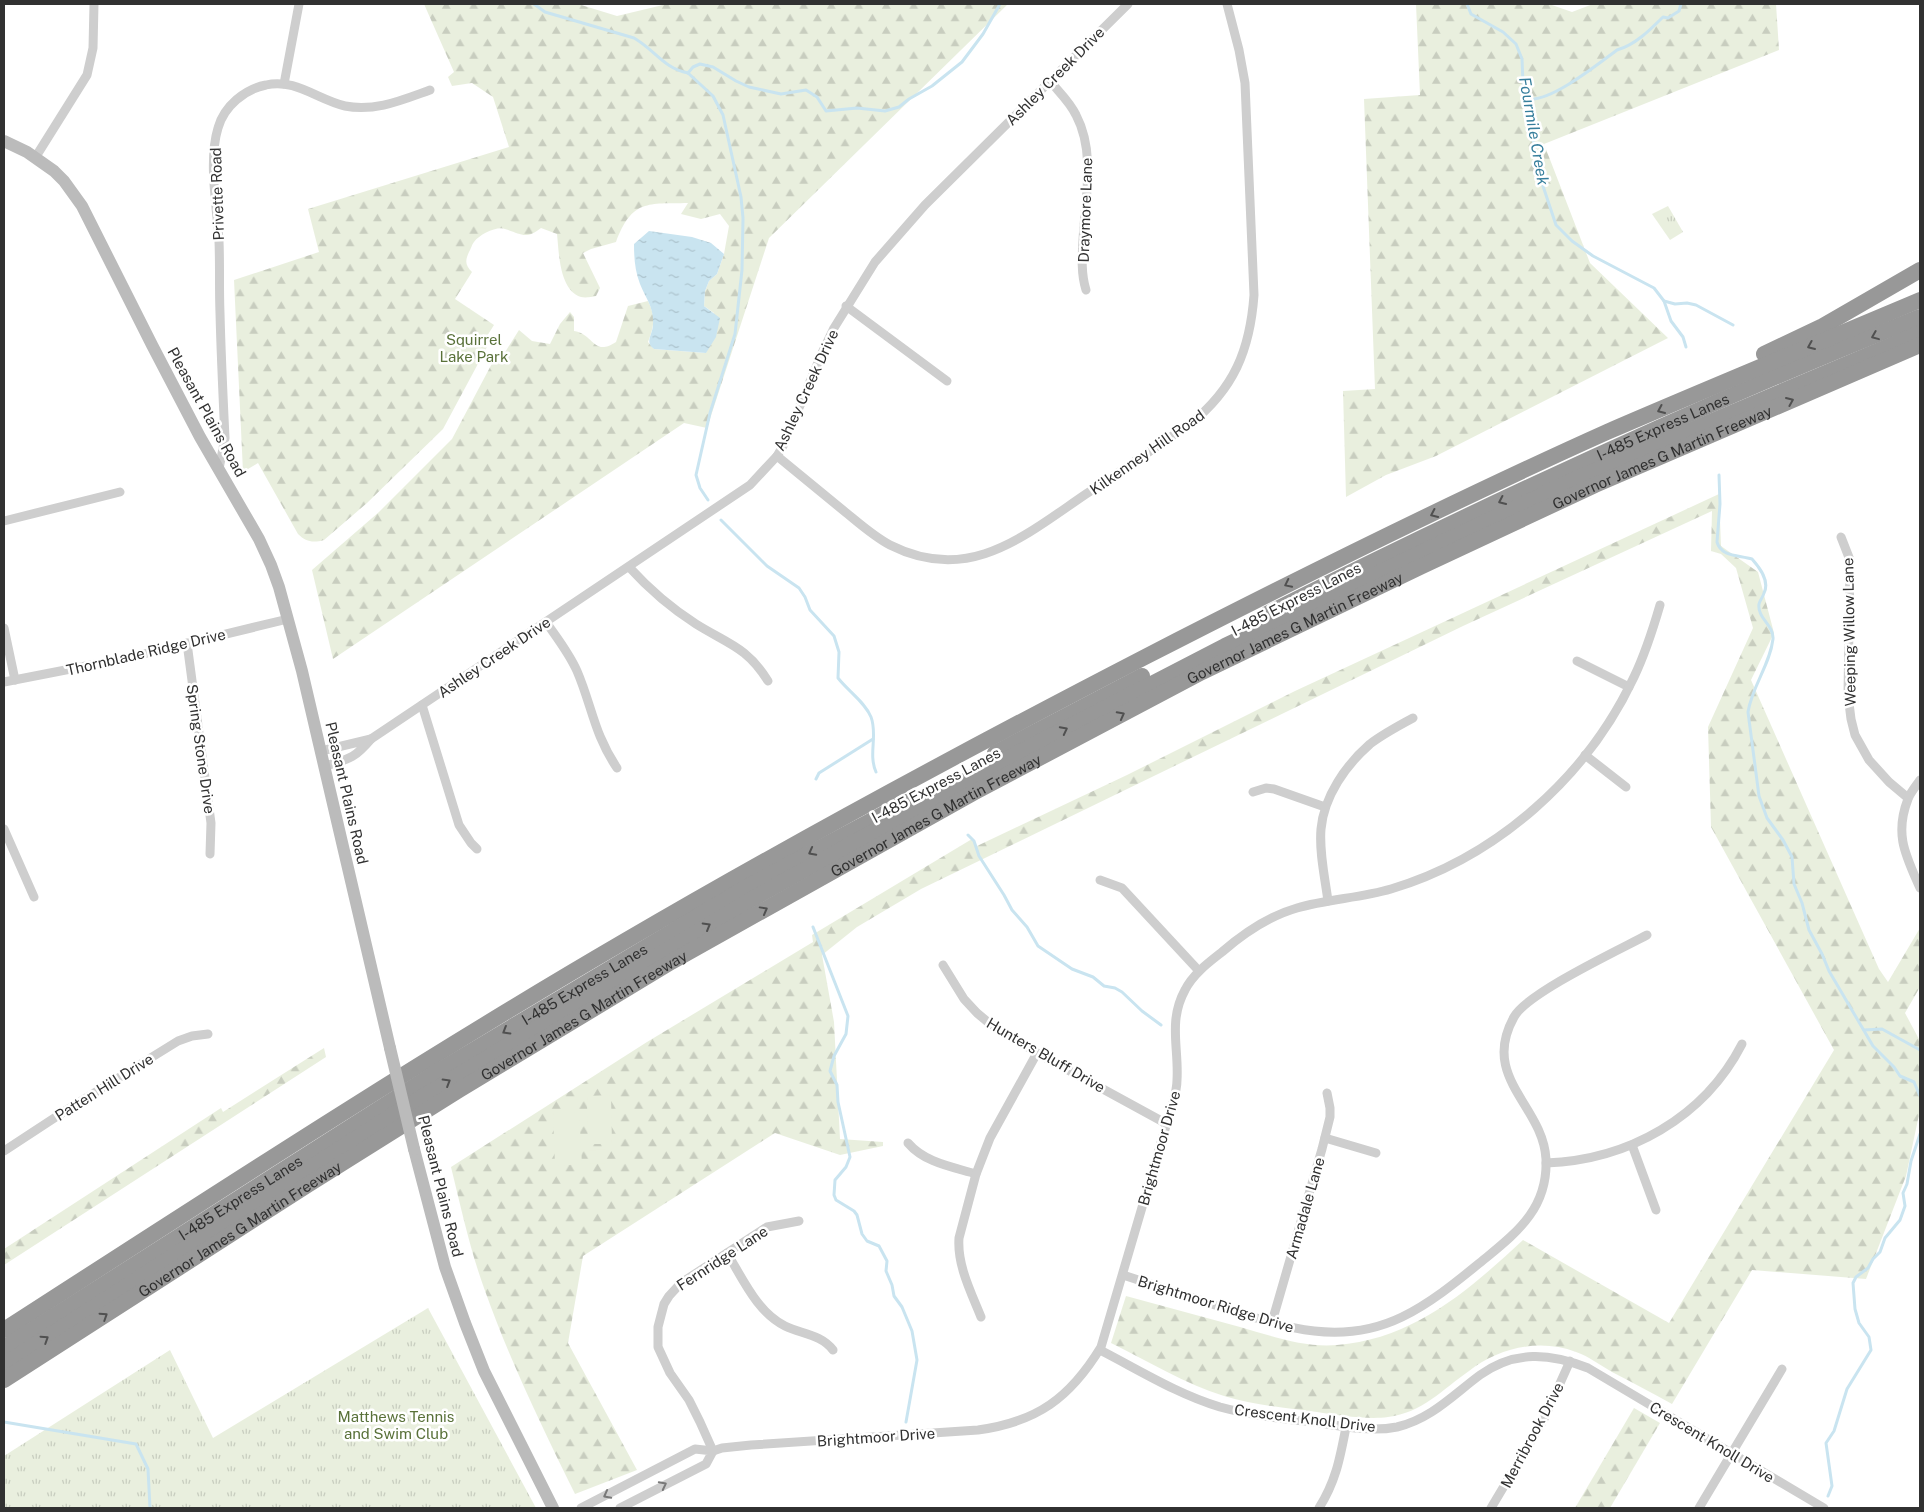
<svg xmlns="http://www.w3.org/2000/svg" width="1924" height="1512" font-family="'Public Sans',sans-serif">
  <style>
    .grass { fill: url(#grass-tufts) }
    .forest { fill: url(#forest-firs) }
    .garden { fill: #e9efde }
    .water { fill: url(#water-ripples) }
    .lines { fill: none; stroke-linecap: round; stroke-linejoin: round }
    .stream { stroke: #c9e4f0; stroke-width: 3 }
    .street { stroke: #cecece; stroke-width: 9 }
    .secondary { stroke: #bbb; stroke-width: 12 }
    .highway { stroke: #989898; stroke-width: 16 }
    .secondary-bridge { stroke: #bbb; stroke-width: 12 }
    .oneway { stroke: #505050 }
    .oneway2 { stroke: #787878 }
    .labels { text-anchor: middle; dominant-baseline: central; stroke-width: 5; stroke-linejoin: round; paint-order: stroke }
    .street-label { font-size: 15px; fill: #313131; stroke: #fff }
    .park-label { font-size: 15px; fill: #597139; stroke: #fff }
    .water-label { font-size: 16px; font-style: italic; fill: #367e9c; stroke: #fff }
  </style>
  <defs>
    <pattern id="grass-tufts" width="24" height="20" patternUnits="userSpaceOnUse" patternTransform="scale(1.25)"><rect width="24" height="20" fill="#e9efde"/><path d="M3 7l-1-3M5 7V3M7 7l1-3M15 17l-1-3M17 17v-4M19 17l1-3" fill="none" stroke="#c8cdbf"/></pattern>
    <pattern id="forest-firs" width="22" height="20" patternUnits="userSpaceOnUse" patternTransform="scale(1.25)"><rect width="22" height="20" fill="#e9efde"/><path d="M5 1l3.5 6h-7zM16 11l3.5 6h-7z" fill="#c8cdbf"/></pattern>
    <pattern id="water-ripples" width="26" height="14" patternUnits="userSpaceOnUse" patternTransform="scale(1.25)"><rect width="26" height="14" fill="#c9e4f0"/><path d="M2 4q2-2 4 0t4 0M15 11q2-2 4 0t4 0" fill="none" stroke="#adc4ce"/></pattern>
  </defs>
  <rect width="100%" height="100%" fill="#fff"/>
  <!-- grass -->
  <g class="grass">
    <polygon points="1668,206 1683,232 1670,240 1652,214"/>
    <polygon points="428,1308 536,1508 4,1508 4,1456 170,1350 213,1438"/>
  </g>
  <!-- forest -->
  <g class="forest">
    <path d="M424 4H578L617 16 667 4H1008L769 238 707 428 684 423 333 659 312 570 379 512 452 439 497 354 502 357 519 330 532 341 550 344 560 324 570 312 574 317V331C594 334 593 357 616 342L628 306 648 301C656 317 654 326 648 342L654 349 706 353 714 313 704 306 705 291 709 281 717 274 724 254 729 226 720 214 701 219 681 214 688 203C648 204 632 199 616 242L591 249 583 253 600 288 596 296C592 297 585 298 581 297 559 290 559 252 557 234L541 228C526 240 521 234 505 229 497 226 480 234 474 242 472 244 471 249 469 252 465 261 465 265 472 272L455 299 494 325 482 344 487 347 443 429 367 503 324 540C313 543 306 542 298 534L258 463 243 472 234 280 319 252 308 209 509 147 493 97 472 83 452 86 448 77 454 72Z"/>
    <polygon points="1416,4 1549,4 1572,12 1593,4 1776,4 1779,50 1544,144 1590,263 1668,338 1436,456 1386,475 1346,497 1343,391 1375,389 1364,99 1420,95"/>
    <path d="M1719 494 1721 546 1758 572 1774 633 1751 680 1879 969 1888 982 1920 928V987L1905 1013 1920 1041V1110L1906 1176 1866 1279 1752 1270 1672 1404C1652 1393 1632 1382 1612 1372 1600 1365 1588 1356 1576 1352 1539 1338 1499 1348 1469 1371 1443 1389 1422 1413 1388 1417 1368 1420 1337 1415 1317 1412 1286 1408 1254 1405 1224 1396 1185 1384 1148 1361 1111 1343L1126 1296C1164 1306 1202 1317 1240 1327 1272 1336 1305 1348 1337 1345 1414 1339 1469 1290 1523 1240L1669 1323 1834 1050 1711 827 1708 727 1753 628 1736 568 1721 554 1711 551 1712 511 1463 626 921 889 857 927 822 955 834 1022 840 1139 883 1142V1146L840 1155 775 1133 583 1256 568 1343 637 1470 575 1494C542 1427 509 1359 484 1288 470 1249 461 1208 451 1167L647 1042 813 942 812 935 972 839 977 846 1127 775 1295 691Z"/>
    <polygon points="324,1048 326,1057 4,1265 4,1249 221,1108 223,1112"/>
    <polygon points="1634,1408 1660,1423 1610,1508 1575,1508"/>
  </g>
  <!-- garden -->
  <g class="garden">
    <polygon points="611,1095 612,1144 588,1144 587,1096"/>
    <polygon points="579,1112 582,1164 555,1166 553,1113"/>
    <polygon points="605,1149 606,1163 589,1164 588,1151"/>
  </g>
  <!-- water -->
  <path class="water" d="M649 231 692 237 711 243 724 254 717 274 709 281 705 291 704 306 720 318 716 337 706 353 654 349C644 342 653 335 653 324 654 307 646 299 640 284 635 271 634 258 634 244Z"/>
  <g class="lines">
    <!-- stream -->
    <g class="stream">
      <path d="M534 4 545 12 634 38C655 50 663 68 688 73"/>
      <polyline points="1467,4 1471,14 1503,32 1516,44 1522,59 1523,83 1528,99 1528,112 1540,177 1556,225 1572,241 1593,256 1654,288 1664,301 1675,304 1687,303 1696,305 1733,325"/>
      <polyline points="688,73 713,96 723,115 741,197 743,218 742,270 735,334 710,413 696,475 700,488 708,500"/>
      <polyline points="688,73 693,67 700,64 713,67 736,81 749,87 781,94 806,90 817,97 826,111 857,108 885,111 899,107 909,99 932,86 962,62 983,34 1000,4"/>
      <path d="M1528 99C1551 102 1598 64 1617 50 1635 45 1650 30 1663 17L1668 18 1679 11 1681 4"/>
      <polyline points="1664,301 1671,321 1683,337 1686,347"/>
      <path d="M1719 475 1720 504 1717 542C1721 557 1739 555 1752 559 1760 568 1770 581 1764 593 1763 597 1760 600 1759 604 1757 618 1774 625 1773 639 1770 665 1752 686 1748 712L1759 796 1767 818 1783 840 1792 857 1794 884 1802 903 1809 930 1822 954 1829 971 1873 1046 1894 1067 1900 1076 1914 1082 1920 1096"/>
      <path d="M721 520 767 566 799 588 805 597 810 610 834 636 839 652 838 678C848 691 865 702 871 717 878 735 868 754 876 772"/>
      <polyline points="816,779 819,773 873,739"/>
      <polyline points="968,835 974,841 979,856 1004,895 1012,910 1027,927 1038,946 1072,969 1093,977 1104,986 1115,988 1122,992 1142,1011 1161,1025"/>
      <polyline points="813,927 848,1016 846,1034 834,1056 830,1071 837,1085 838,1102 850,1157 846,1167 835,1180 834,1195 836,1200 854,1211 857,1215 862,1234 867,1241 879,1246 887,1261 886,1271 892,1285 894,1296 902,1307 912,1331 917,1360 906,1422"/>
      <polyline points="1864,1030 1882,1029 1920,1050"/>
      <polyline points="4,1422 136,1444 148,1469 150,1508"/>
      <polyline points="1828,1496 1832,1486 1826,1443 1834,1431 1847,1389 1871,1350 1869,1337 1859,1323 1855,1309 1853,1283 1856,1277 1868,1268 1873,1259 1880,1252 1885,1238 1900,1220 1905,1206 1903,1193 1907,1184 1911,1161 1920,1134"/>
    </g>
    <!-- street -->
    <g class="street">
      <path d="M1050 81C1059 92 1070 102 1076 115 1096 153 1085 199 1083 240 1082 257 1081 274 1086 290"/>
      <polyline points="284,84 299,4"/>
      <polyline points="35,158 87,75 93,48 94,4"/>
      <polyline points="846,306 947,381"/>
      <path d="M777 456C799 474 822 493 844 511 859 523 873 536 890 545 969 585 1024 536 1086 494 1121 471 1156 447 1190 424 1234 389 1250 350 1254 295L1245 83 1239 50 1227 4"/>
      <path d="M219 469 225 438C223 396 221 355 220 313 219 289 220 265 219 241 217 207 208 161 218 128 224 106 245 89 266 85 295 78 318 100 345 106 375 112 402 100 430 90"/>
      <polyline points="4,521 120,492"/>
      <polyline points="1841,537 1850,560 1848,695 1851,719 1855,735 1869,760 1889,782 1908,798"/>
      <path d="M629 567C649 589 671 608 696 624 728 644 747 647 768 681"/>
      <path d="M546 622C557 638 569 653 577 671 592 706 594 734 617 768"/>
      <polyline points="4,628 15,680"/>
      <polyline points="187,643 211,823 210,854"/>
      <polyline points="1577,661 1629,687"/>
      <polyline points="4,682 127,658 288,619"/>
      <polyline points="422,705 459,825 471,843 477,849"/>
      <polyline points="371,739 750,485 777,456 783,446 822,353 834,328 875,262 925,205 1128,4"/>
      <path d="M321 751 371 739C354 759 349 759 325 766"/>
      <polyline points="1585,755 1626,787"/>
      <path d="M1920 780C1916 786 1910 793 1908 799 1894 835 1906 856 1920 888"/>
      <polyline points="1253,792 1266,788 1274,789 1325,807"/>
      <polyline points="4,829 34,897"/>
      <polyline points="1100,880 1122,888 1199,971"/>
      <path d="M1328 901C1325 878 1319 852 1321 829 1324 796 1346 765 1370 744 1383 734 1398 726 1413 718"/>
      <polyline points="943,965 964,999 977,1013 989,1023 1037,1053 1167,1124"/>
      <polyline points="1325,1138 1376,1153"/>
      <path d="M908 1143C925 1163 953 1167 976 1174"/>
      <polyline points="1632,1145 1656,1210"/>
      <polyline points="4,1151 65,1111 178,1041 192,1036 208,1034"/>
      <path d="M1546 1163C1628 1160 1704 1118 1742 1044"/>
      <path d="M799 1221 767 1227 681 1283 669 1296 664 1304 658 1327V1347L670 1373 689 1400 700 1422 713 1451 722 1448 751 1445 978 1430C1037 1422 1070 1398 1101 1347L1173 1102C1175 1095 1177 1087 1177 1080 1179 1048 1168 1021 1185 990 1193 974 1208 963 1222 952 1244 933 1269 916 1297 908 1328 899 1360 898 1391 889 1497 857 1587 777 1634 677 1645 654 1653 629 1660 605"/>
      <path d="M727 1253C743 1279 757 1312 785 1326 801 1334 821 1334 833 1350"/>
      <path d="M1123 1275C1156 1286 1188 1296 1221 1307 1283 1327 1340 1347 1402 1317 1433 1302 1461 1278 1487 1257 1520 1230 1548 1206 1546 1159 1543 1105 1480 1078 1514 1017 1527 993 1619 950 1647 935"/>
      <path d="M981 1317C971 1292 957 1265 959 1238L976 1174 990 1138 1037 1053"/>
      <polyline points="1272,1322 1322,1149 1330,1117 1330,1108 1327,1093"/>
      <path d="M1100 1350C1139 1370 1177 1394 1220 1407 1253 1416 1287 1419 1321 1423 1346 1427 1372 1432 1397 1427 1431 1419 1453 1395 1480 1375 1515 1350 1550 1353 1588 1368L1824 1508"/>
      <polyline points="581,1508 695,1449 713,1451 706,1464 620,1508"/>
      <path d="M1319 1508C1336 1481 1340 1458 1346 1427"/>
      <polyline points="1491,1508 1544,1419 1570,1361"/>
      <polyline points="1699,1508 1782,1369"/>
    </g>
    <!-- secondary -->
    <g class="secondary">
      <polyline points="4,141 27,152 54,171 64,181 82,206 152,345 200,437 259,539 271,565 279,587 302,671 390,1048"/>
      <polyline points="414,1149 445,1267 465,1323 484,1371 553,1508"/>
    </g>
    <!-- highway -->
    <g class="highway">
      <polyline points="1764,354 1823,326 1920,270"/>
      <path id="s1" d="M1267 614C1480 507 1698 406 1920 317"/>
      <polyline points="995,753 1142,676"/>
      <path d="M4 1330C209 1198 414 1064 625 941 796 841 969 748 1145 657 1297 579 1451 502 1607 432 1711 387 1816 344 1920 300"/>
      <path id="s2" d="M4 1348 440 1070 745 888 906 802"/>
      <polyline points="4,1365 394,1114 752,899 978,774 1225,646 1576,479 1920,333"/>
      <path id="s3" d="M4 1380 309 1184 459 1090 671 962 973 793 1202 672 1422 566 1595 485 1920 345"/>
    </g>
    <!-- secondary-bridge -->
    <polyline class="secondary-bridge" points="390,1048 414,1149"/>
  </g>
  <!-- one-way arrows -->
  <defs><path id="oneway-chevron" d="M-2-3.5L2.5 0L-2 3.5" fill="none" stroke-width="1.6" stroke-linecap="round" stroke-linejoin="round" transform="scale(1.25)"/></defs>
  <g class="oneway">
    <use href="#oneway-chevron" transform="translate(1875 336) rotate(158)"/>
    <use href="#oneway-chevron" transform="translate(1811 346) rotate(157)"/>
    <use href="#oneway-chevron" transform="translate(1790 401) rotate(-23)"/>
    <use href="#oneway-chevron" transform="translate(1661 410) rotate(156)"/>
    <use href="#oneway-chevron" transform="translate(1502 501) rotate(155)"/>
    <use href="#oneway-chevron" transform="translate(1434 514) rotate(155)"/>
    <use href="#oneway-chevron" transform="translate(1288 584) rotate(154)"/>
    <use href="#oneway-chevron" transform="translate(1121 715) rotate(-28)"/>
    <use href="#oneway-chevron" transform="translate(1064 730) rotate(-27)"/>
    <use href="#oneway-chevron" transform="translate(812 852) rotate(152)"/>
    <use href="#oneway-chevron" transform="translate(764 910) rotate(-29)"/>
    <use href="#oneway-chevron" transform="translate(707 926) rotate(-30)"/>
    <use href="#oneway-chevron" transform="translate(506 1031) rotate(149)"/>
    <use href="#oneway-chevron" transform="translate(447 1082) rotate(-31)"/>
    <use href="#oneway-chevron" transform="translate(104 1316) rotate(-33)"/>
    <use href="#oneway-chevron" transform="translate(45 1339) rotate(-33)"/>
  </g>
  <g class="oneway2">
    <use href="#oneway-chevron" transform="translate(663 1485) rotate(-27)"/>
    <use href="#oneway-chevron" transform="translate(607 1495) rotate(152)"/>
  </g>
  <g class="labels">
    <!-- street labels -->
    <g class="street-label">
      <text transform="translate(1055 76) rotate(-45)">Ashley Creek Drive</text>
      <text transform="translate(217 194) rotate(-92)">Privette Road</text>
      <text transform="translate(1085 210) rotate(-88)">Draymore Lane</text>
      <text transform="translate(806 390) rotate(-65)">Ashley Creek Drive</text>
      <text transform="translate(207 412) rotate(61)">Pleasant Plains Road</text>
      <text stroke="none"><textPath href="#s1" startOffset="438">I-485 Express Lanes</textPath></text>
      <text transform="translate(1147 452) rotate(-35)">Kilkenney Hill Road</text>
      <text stroke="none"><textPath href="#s3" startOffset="1900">Governor James G Martin Freeway</textPath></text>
      <text transform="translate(1296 599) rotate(-27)">I-485 Express Lanes</text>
      <text stroke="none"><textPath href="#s3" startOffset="1495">Governor James G Martin Freeway</textPath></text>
      <text transform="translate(1849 632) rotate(-91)">Weeping Willow Lane</text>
      <text transform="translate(146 652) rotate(-13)">Thornblade Ridge Drive</text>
      <text transform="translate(494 657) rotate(-34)">Ashley Creek Drive</text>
      <text transform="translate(201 749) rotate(82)">Spring Stone Drive</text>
      <text transform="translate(936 785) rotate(-28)">I-485 Express Lanes</text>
      <text transform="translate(347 793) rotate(77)">Pleasant Plains Road</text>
      <text stroke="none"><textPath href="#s3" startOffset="1090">Governor James G Martin Freeway</textPath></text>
      <text stroke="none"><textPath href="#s2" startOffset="685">I-485 Express Lanes</textPath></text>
      <text stroke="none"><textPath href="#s3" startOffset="685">Governor James G Martin Freeway</textPath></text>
      <text transform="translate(1046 1055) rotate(30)">Hunters Bluff Drive</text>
      <text transform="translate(104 1087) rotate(-32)">Patten Hill Drive</text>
      <text transform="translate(1159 1148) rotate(-74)">Brightmoor Drive</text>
      <text transform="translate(441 1186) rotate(76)">Pleasant Plains Road</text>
      <text stroke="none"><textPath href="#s2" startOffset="280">I-485 Express Lanes</textPath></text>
      <text transform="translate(1305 1208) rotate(-74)">Armadale Lane</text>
      <text stroke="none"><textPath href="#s3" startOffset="280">Governor James G Martin Freeway</textPath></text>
      <text transform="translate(722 1258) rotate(-33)">Fernridge Lane</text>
      <text transform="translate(1216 1304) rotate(17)">Brightmoor Ridge Drive</text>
      <text transform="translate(1305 1418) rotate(7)">Crescent Knoll Drive</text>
      <text transform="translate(1532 1435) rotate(-62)">Merribrook Drive</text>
      <text transform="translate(876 1437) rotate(-4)">Brightmoor Drive</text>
      <text transform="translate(1712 1442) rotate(31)">Crescent Knoll Drive</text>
    </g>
    <!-- park labels -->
    <g class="park-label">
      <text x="474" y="339">Squirrel<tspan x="474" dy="17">Lake Park</tspan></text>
      <text x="396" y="1416">Matthews Tennis<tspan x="396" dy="17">and Swim Club</tspan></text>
    </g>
    <!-- water labels -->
    <g class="water-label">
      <text transform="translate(1534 131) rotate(80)">Fourmile Creek</text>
    </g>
  </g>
  <!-- border -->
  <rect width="1924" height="1512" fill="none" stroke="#313131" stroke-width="10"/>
</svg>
